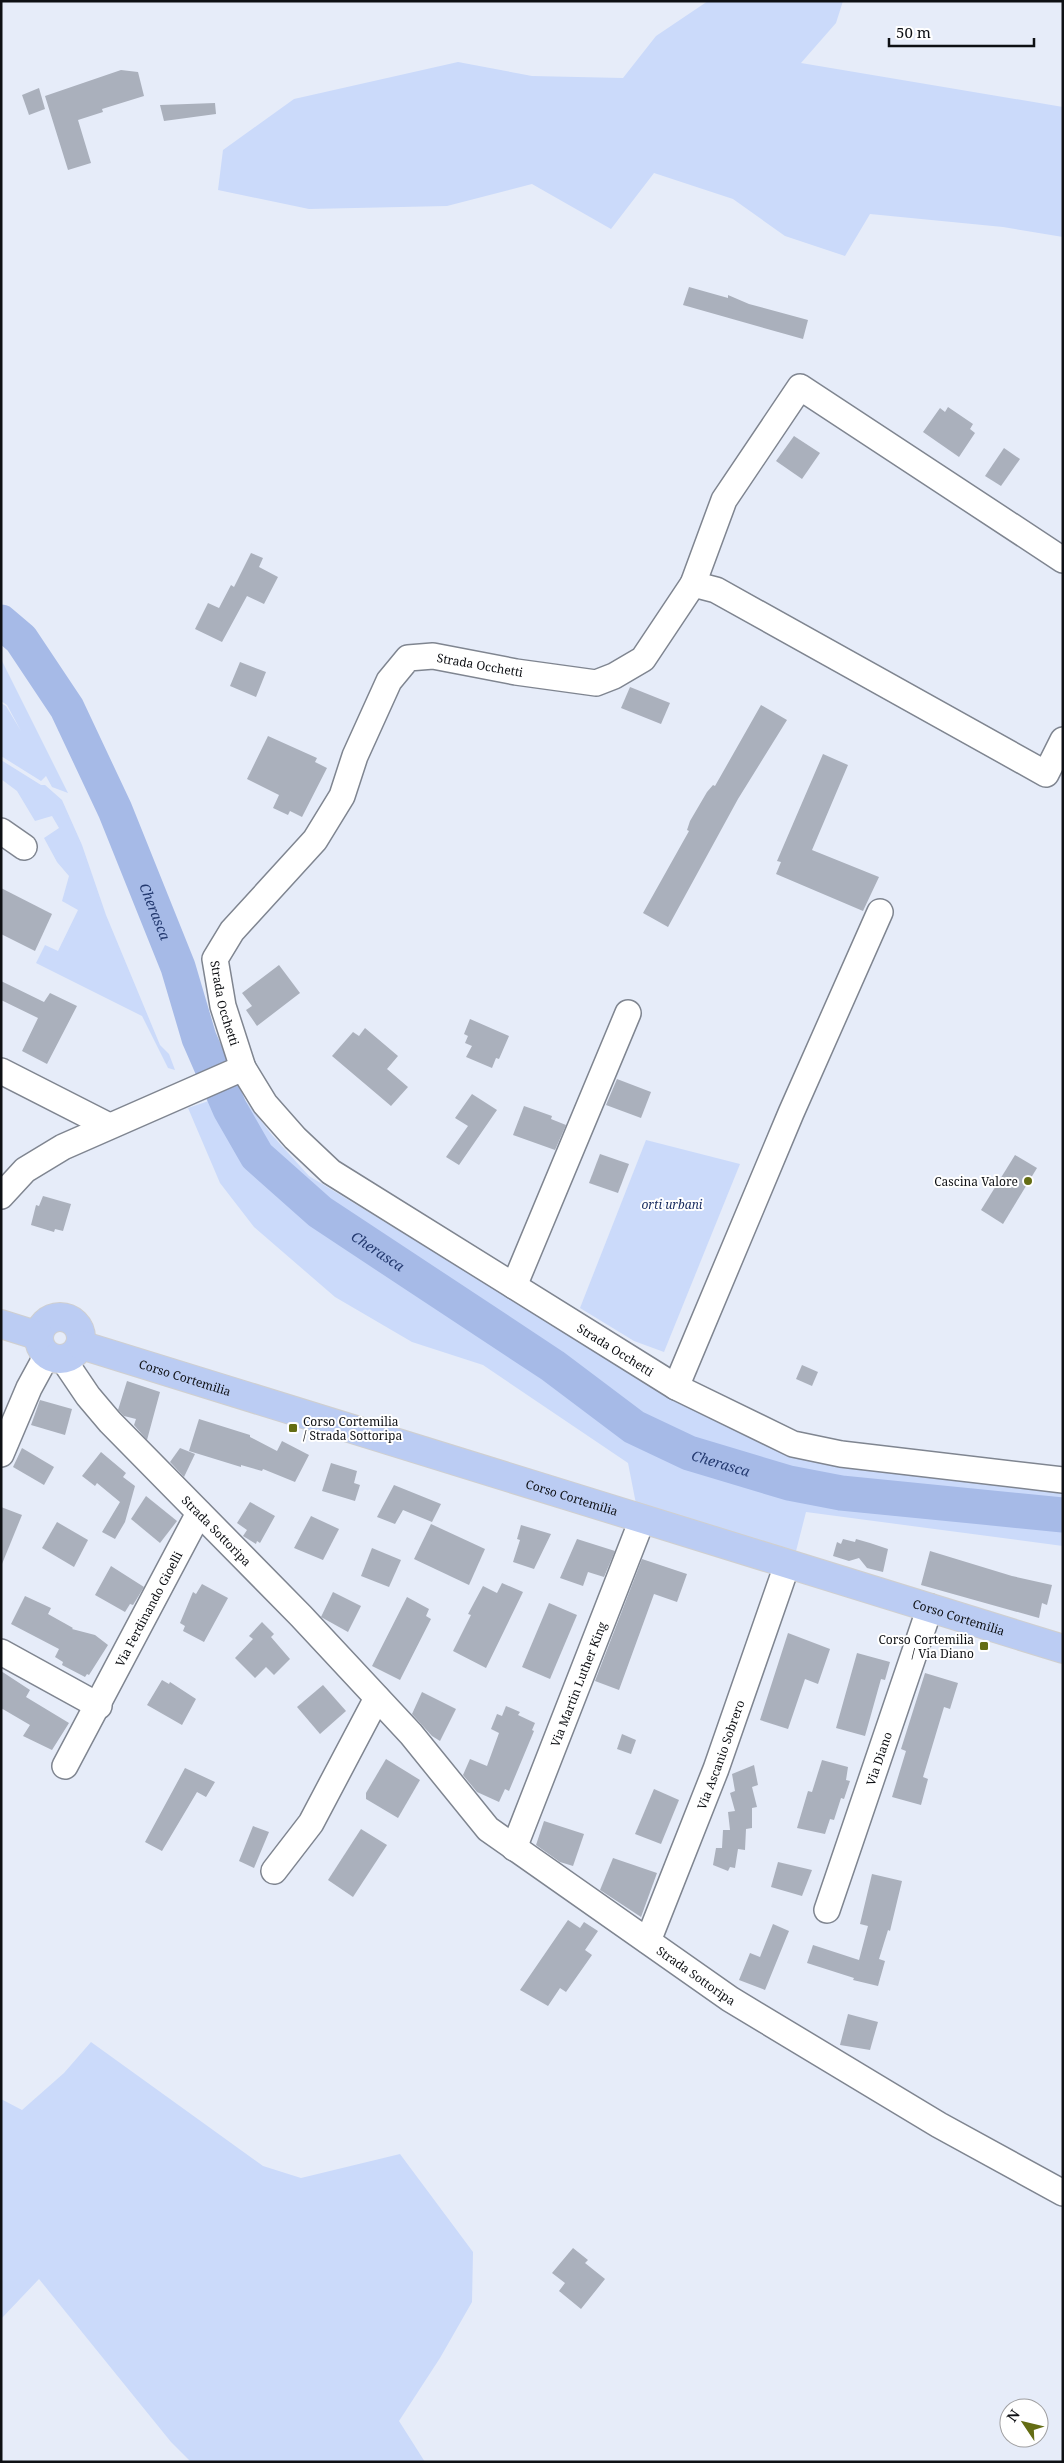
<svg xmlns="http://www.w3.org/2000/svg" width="1064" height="2463" font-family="'Noto Serif',serif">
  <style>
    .green { fill: #cbdafa }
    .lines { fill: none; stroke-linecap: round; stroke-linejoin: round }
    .river { stroke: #a6bae7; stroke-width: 35 }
    .building { fill: #aab0bc }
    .minor-casing { stroke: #7f8590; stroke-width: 28 }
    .major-casing { stroke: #cfcfd0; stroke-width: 30 }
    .minor { stroke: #fff; stroke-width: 25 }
    .major { stroke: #bbccf3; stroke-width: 28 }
    .poi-dot { fill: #646d14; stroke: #fff; stroke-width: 2 }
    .labels { text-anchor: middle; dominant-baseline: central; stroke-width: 4; stroke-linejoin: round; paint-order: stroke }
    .street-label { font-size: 12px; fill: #0e1014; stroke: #fff }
    .poi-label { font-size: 12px; fill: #0e1014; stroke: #fff; text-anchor: end }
    .park-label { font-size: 12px; font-style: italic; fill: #172b5f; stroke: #fff }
    .water-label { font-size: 14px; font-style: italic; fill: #23396f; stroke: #fff }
  </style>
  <rect width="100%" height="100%" fill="#e6ecf9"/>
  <!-- green -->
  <g class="green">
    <polygon points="708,1 843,1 836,23 801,63 1063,107 1063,237 1003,227 870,214 845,256 785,236 733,199 654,173 611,229 532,184 447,206 309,209 218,190 223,150 294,99 458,62 532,76 623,78 656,36"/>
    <polygon points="1,659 68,793 52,787 46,776 41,781 1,756 1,703 6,706 21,731 7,705 1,701"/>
    <polygon points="1,760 41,785 45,785 62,800 82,845 106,915 160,1045 169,1054 175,1070 168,1068 142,1016 36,963 45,945 58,951 78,910 62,901 69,876 57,862 44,838 59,828 52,816 35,821 17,791 1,779"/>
    <polygon points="238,1091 272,1135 309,1176 512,1299 790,1453 1063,1492 1063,1546 806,1512 794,1559 637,1509 628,1463 483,1365 412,1342 335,1297 254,1227 220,1183 188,1108"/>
    <polygon points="646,1140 740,1164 664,1352 634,1341 580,1308"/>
    <polygon points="91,2042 263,2166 301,2178 400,2154 473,2252 472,2302 440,2358 399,2421 425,2462 191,2462 171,2442 39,2279 1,2319 1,2099 22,2110 64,2073"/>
  </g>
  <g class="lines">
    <!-- river -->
    <path class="river" id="s1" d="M1 622 21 639 67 708 115 810 178 967 199 1038 230 1109 257 1156 320 1212 553 1366 634 1427 689 1453 789 1483 841 1493 1063 1515"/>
  </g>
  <!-- building -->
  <g class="building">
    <polygon points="121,70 138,72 144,96 102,109 103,112 78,120 91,163 68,170 45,96"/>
    <polygon points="39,88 45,109 29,115 22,95"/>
    <polygon points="215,103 216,114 164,121 160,105"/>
    <polygon points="689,287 728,298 728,295 749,304 808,320 803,339 683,305"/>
    <polygon points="948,407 973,424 970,429 975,433 959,457 923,432 940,408 945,412"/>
    <polygon points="794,436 820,453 802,479 776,461"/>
    <polygon points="1004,448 1020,459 1001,486 985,476"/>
    <polygon points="251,553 263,558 259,567 278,577 264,604 247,596 222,642 195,629 208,603 219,608 231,585 234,587"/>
    <polygon points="240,662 266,672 256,697 230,686"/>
    <polygon points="630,687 670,703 661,724 621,708"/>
    <polygon points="761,705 787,720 738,799 668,927 643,913 689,831 687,830 690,821 707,792 713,785 715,786"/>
    <polygon points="268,736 317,758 315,762 327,768 302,817 290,811 288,815 273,808 279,795 247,779"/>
    <polygon points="823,754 848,765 812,850 879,877 863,911 776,874 781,862 777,861"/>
    <polygon points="1,888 52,914 35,951 1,934"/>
    <polygon points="279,965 300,993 257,1026 246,1010 252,1006 242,993"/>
    <polygon points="1,981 44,1002 50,993 77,1006 47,1064 22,1051 38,1018 1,1000"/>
    <polygon points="470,1019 509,1036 499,1059 496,1058 492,1068 466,1057 472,1046 465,1043 468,1036 464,1034"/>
    <polygon points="365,1028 398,1056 387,1069 408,1087 391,1106 332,1056 353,1032 359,1036"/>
    <polygon points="617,1079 651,1092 641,1118 606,1105"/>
    <polygon points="472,1094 497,1110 459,1165 446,1157 468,1126 455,1118"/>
    <polygon points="524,1106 552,1116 551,1119 566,1125 555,1150 513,1135"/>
    <polygon points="600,1154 629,1164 618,1193 589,1183"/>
    <polygon points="1015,1155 1037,1168 1003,1224 981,1210"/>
    <polygon points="43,1196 71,1204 63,1231 55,1229 54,1232 31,1225 36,1205 39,1206"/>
    <polygon points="802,1365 818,1372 812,1386 796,1379"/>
    <polygon points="127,1381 160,1392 147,1440 134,1425 136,1419 124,1416 118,1410"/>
    <polygon points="40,1400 72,1409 65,1435 31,1425"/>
    <polygon points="199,1419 250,1435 250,1437 277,1451 282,1441 309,1455 295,1482 263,1469 262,1471 241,1465 241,1467 189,1451"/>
    <polygon points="22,1448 54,1467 44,1485 13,1467"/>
    <polygon points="180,1448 195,1454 184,1477 170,1462"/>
    <polygon points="101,1452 126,1473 123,1477 135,1486 125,1522 115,1539 102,1532 120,1502 97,1483 95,1486 82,1476"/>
    <polygon points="331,1463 357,1471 354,1483 360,1485 355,1501 322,1491"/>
    <polygon points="394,1485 441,1504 432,1522 403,1510 395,1524 377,1517"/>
    <polygon points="146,1496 177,1521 160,1543 131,1519"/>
    <polygon points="250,1502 275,1516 260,1543 257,1541 256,1544 243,1536 247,1530 237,1523"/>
    <polygon points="1,1507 22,1515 2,1564 1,1564"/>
    <polygon points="311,1516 339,1529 323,1560 294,1548"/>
    <polygon points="57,1522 88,1540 74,1567 42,1548"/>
    <polygon points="431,1524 485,1549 469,1585 414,1559"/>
    <polygon points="521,1525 551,1534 534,1569 513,1562 520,1540 517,1539"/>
    <polygon points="577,1539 615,1551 604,1577 588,1572 583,1586 560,1578"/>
    <polygon points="843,1539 855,1542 856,1539 870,1543 888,1549 883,1572 867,1568 859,1558 849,1561 833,1556 837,1542 841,1544"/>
    <polygon points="372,1548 401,1560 389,1587 361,1576"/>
    <polygon points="930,1551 1012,1576 1052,1585 1047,1605 1042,1603 1039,1618 921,1585"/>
    <polygon points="642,1559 687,1574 677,1602 654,1594 619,1690 595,1681"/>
    <polygon points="111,1566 144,1587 133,1605 130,1604 125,1612 95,1595"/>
    <polygon points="502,1583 523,1592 486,1668 453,1651 471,1615 468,1614 483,1586 497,1593"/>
    <polygon points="202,1584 228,1598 204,1642 183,1631 185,1626 180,1623 193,1592 196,1594"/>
    <polygon points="333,1592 361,1606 348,1632 321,1617"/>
    <polygon points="25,1596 51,1608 48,1614 73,1628 72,1629 95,1635 108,1645 89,1675 87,1674 85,1677 62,1665 63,1662 55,1657 59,1649 11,1624"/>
    <polygon points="407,1597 429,1609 426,1616 431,1619 400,1680 372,1666"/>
    <polygon points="549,1603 577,1615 550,1679 522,1667"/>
    <polygon points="262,1622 274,1634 271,1637 290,1659 274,1675 266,1667 255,1678 235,1658 253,1639 249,1636"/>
    <polygon points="788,1633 830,1649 818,1684 805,1679 788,1729 760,1720"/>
    <polygon points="857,1653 890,1662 885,1680 881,1679 865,1736 836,1728"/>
    <polygon points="1,1671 30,1690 26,1697 69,1723 52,1750 23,1736 30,1725 1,1708"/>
    <polygon points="925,1673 958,1683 950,1709 944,1707 923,1777 928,1779 921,1805 892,1797 906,1751 901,1749"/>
    <polygon points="162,1680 169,1684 170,1682 196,1699 182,1725 147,1705"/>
    <polygon points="323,1685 346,1711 320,1734 297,1707"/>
    <polygon points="422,1692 456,1709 440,1741 432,1736 412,1714"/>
    <polygon points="506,1706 520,1712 518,1715 535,1723 532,1730 534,1731 509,1791 505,1789 499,1802 477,1792 463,1775 470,1759 487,1766 499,1733 491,1729 497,1714 502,1716"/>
    <polygon points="622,1734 636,1740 631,1754 617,1749"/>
    <polygon points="386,1759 420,1780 398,1818 366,1799 366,1793"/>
    <polygon points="822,1760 848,1767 846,1780 850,1781 844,1799 841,1798 834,1820 830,1819 825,1834 797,1828 808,1791 812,1792"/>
    <polygon points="754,1765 758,1785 752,1787 757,1807 752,1808 752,1828 746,1829 745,1850 738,1849 735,1868 730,1867 728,1871 713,1865 716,1848 722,1848 723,1830 730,1830 728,1812 735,1811 730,1793 735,1791 732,1774"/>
    <polygon points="185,1768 215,1782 206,1797 197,1792 162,1851 145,1842"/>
    <polygon points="654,1789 679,1800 661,1844 635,1834"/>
    <polygon points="544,1821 584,1834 573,1866 560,1862 536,1845"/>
    <polygon points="253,1826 269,1832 254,1868 239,1861"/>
    <polygon points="361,1829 387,1845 353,1897 328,1880"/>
    <polygon points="613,1858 657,1873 641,1917 600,1890"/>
    <polygon points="778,1862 812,1870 802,1896 771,1887"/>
    <polygon points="872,1874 902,1881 890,1931 888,1930 879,1959 885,1961 878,1986 853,1980 854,1978 807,1963 813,1945 859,1960 868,1926 860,1924"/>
    <polygon points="568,1920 580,1928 584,1922 598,1931 585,1950 592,1955 566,1992 560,1988 548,2006 520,1990"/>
    <polygon points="773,1924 789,1931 765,1990 739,1980 750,1953 760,1957"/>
    <polygon points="848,2014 878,2022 870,2050 840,2045"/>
    <polygon points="573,2248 588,2260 585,2263 605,2279 581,2309 559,2291 565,2283 552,2273"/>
  </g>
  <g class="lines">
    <!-- minor casing -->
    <g class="minor-casing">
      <g id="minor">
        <path id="s2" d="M1063 560 800 387 724 500 693 584 643 659 614 676 596 683 516 672 433 656 408 658 389 681 355 756 342 796 315 840 232 931 215 959 223 1006 243 1068 265 1104 295 1138 331 1172 676 1387 793 1444 841 1454 1063 1480"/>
        <polyline points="693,584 716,590 1046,774 1063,740"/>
        <polyline points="1,831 24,847"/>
        <polyline points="1,1071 109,1126"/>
        <polyline points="1,1196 25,1170 63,1147 243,1068"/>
        <polyline points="514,1286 628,1013"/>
        <path id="s3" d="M63 1359 88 1396 110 1422 301 1616 411 1734 488 1829 730 1999 939 2125 1063 2193"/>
        <polyline points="676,1387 791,1113 880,912"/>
        <polyline points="1,1454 29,1388 47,1355"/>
        <polyline points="1,1652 99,1706"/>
        <path id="s4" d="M65 1766 199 1513"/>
        <path id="s5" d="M514 1848 642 1520"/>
        <polyline points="274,1871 311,1823 377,1698"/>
        <path id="s6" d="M827 1910 930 1607"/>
        <path id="s7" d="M648 1941 716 1769 787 1565"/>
      </g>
    </g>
    <!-- major casing -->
    <g class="major-casing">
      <g id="major">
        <circle cx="60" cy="1338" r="21"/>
        <polyline points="1,1324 39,1336"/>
        <path id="s8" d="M81 1345 1063 1649"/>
      </g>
    </g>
    <!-- minor -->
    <use href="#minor" class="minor"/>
    <!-- major -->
    <use href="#major" class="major"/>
  </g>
  <!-- markers -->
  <g class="poi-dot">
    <circle cx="1028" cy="1181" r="5"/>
    <rect x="288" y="1423" width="10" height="10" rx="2.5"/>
    <rect x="979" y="1641" width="10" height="10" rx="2.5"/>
  </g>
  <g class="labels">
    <!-- street labels -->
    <g class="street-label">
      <text transform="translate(480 665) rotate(10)">Strada Occhetti</text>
      <text stroke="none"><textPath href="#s2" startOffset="1281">Strada Occhetti</textPath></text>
      <text stroke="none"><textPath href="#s2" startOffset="1821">Strada Occhetti</textPath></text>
      <text stroke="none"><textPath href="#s8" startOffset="109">Corso Cortemilia</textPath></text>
      <text stroke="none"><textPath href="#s8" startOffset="514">Corso Cortemilia</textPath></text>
      <text stroke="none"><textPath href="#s3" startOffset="231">Strada Sottoripa</textPath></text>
      <text stroke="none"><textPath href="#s4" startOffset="178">Via Ferdinando Gioelli</textPath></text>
      <text stroke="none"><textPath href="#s8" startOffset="919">Corso Cortemilia</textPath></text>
      <text stroke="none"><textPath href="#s5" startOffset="176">Via Martin Luther King</textPath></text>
      <text stroke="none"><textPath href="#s7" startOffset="200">Via Ascanio Sobrero</textPath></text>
      <text stroke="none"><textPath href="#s6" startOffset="160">Via Diano</textPath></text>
      <text stroke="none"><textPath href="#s3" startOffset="889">Strada Sottoripa</textPath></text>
    </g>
    <!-- poi labels -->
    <g class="poi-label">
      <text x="1018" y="1181">Cascina Valore</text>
      <text x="303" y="1421" text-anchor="start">Corso Cortemilia<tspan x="303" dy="14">/ Strada Sottoripa</tspan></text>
      <text x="974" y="1639">Corso Cortemilia<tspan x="974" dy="14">/ Via Diano</tspan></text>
    </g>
    <!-- park labels -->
    <g class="park-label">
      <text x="672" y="1204">orti urbani</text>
    </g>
    <!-- water labels -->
    <g class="water-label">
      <text stroke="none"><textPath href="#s1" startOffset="331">Cherasca</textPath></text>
      <text stroke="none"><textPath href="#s1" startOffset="751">Cherasca</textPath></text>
      <text stroke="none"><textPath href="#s1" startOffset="1156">Cherasca</textPath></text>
    </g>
  </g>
  <!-- border -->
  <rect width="1064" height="2463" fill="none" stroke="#0e1014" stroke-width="5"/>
  <!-- north arrow -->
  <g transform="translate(1024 2423) rotate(305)"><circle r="24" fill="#ffffff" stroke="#9f9fa1"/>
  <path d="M0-4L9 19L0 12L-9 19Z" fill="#646d14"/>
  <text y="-8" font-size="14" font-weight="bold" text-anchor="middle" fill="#0e1014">N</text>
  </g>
  <!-- scale -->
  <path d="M889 38v8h145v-8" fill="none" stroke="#0e1014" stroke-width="2.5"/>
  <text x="896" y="38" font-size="15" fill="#0e1014" stroke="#ffffff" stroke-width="4" paint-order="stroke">50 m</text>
</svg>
